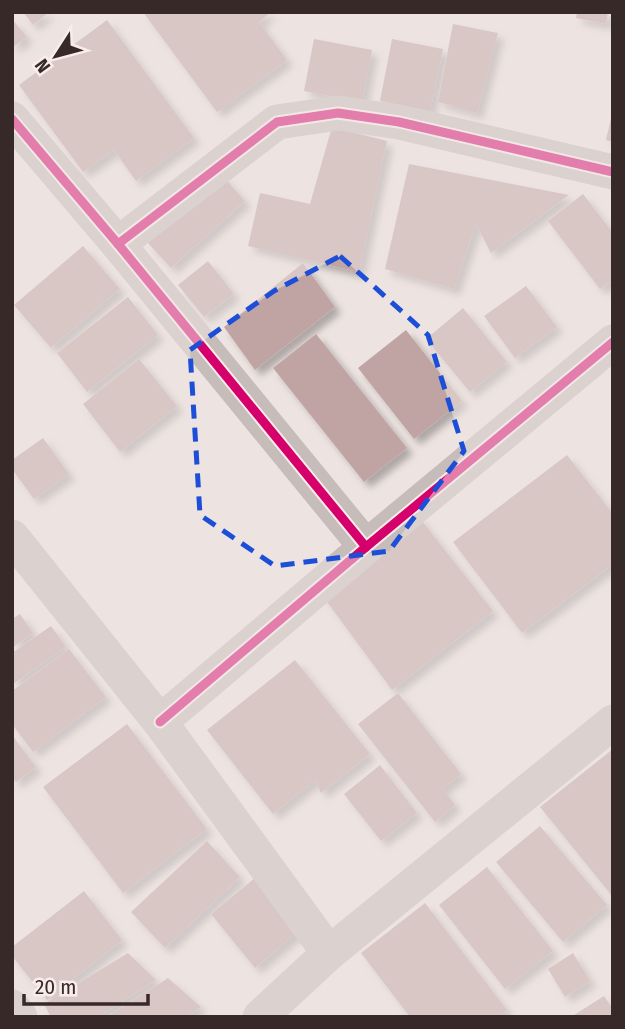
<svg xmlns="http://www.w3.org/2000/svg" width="625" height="1029" font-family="'Fira Sans Condensed',sans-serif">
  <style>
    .building { fill: #c0a4a4; filter: url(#shadow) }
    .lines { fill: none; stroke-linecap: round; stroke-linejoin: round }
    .street { stroke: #c6bcba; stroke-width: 35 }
    .cycleway-casing { stroke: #f9ede9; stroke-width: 13 }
    .cycleway { stroke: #d6006c; stroke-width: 9 }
    .marked { fill: none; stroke: #1d4ed8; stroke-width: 5; stroke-dasharray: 14 9; stroke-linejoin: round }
  </style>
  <defs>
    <filter id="shadow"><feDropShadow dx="6" dy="6" stdDeviation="3.5" flood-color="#0004"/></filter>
  </defs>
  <rect width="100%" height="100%" fill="#ede4e1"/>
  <!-- building -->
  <g class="building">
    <polygon points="23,12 49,12 33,25"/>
    <polygon points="143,12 271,12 259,22 287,60 217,112"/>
    <polygon points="577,12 608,12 606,24 576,18"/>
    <polygon points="12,19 27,37 12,48"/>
    <polygon points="107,20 194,138 136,181 114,150 83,172 19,85"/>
    <polygon points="453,24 498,33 477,113 438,102"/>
    <polygon points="314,39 372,50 362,102 304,91"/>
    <polygon points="392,39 443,49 430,111 380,101"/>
    <polygon points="612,114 613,114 613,142 606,140"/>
    <polygon points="332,127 387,141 359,272 248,246 260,193 310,204"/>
    <polygon points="409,164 569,195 491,253 476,224 454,289 385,269"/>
    <polygon points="221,174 245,201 171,268 147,242"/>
    <polygon points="583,194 613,233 613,280 600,289 548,221"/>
    <polygon points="83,246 120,289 51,348 14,305"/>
    <polygon points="208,261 234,294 204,317 178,285"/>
    <polygon points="303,263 335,307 255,370 224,327"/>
    <polygon points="526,286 557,327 515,358 484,316"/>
    <polygon points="128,297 158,335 87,392 57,353"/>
    <polygon points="463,308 507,362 470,392 426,339"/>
    <polygon points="406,330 462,401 414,439 358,368"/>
    <polygon points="316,334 407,448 364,482 273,368"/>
    <polygon points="139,359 177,406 120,452 83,404"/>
    <polygon points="43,438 69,474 34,499 12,469 12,460"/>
    <polygon points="567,455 613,514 613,564 522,633 453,542"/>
    <polygon points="418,516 493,611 392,690 319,591"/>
    <polygon points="20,614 33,633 12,648 12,619"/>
    <polygon points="51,626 66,647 12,685 12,653"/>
    <polygon points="69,649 106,697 33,752 12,724 12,691"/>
    <polygon points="295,660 370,754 321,793 315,780 273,814 207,730"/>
    <polygon points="398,693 461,774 442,789 455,805 435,822 358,724"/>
    <polygon points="127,724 207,829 123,893 43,787"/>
    <polygon points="12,735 36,767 16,782 12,777"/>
    <polygon points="613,749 613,897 540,807"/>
    <polygon points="380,765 417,813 381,841 344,794"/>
    <polygon points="540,826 607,905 563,942 496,862"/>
    <polygon points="207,841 240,877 165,948 131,912"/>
    <polygon points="487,867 553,951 505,989 439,905"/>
    <polygon points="256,877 300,930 255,968 211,914"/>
    <polygon points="84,891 122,940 47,1000 12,956 12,947"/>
    <polygon points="425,903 507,1010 497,1017 410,1017 361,953"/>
    <polygon points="128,953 156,980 98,1017 51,1017 44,1004"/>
    <polygon points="573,953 590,981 565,997 548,969"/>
    <polygon points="168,978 201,1007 186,1017 107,1017"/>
    <polygon points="604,996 613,1009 613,1017 571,1017"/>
  </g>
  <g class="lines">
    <!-- street -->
    <g class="street">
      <polyline points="12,119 118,244 366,547"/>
      <polyline points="118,244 277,122 338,113 399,122 613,172"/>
      <polyline points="12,537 160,722 329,953"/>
      <polyline points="160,722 366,547 613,342"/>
      <polyline points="12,1007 20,1017"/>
      <polyline points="260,1017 329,953 613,722"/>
    </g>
    <!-- cycleway casing -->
    <g class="cycleway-casing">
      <g id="cycleway">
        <polyline points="12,119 118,244 366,547"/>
        <polyline points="118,244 277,122 338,113 399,122 613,172"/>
        <polyline points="160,722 366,547 613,342"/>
      </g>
    </g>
    <!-- cycleway -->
    <use href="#cycleway" class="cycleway"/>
  </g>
  <!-- marked area -->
  <path d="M0 0H625V1029H0ZM340 256 428 335 464 451 389 551 275 566 200 515 190 350 274 291Z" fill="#ede4e1" fill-opacity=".55" fill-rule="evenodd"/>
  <path class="marked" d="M340 256 428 335 464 451 389 551 275 566 200 515 190 350 274 291Z"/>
  <!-- border -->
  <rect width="625" height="1029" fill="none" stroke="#372928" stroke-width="28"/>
  <!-- north arrow -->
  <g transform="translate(56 56) rotate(234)" stroke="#f9ede9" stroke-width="5" paint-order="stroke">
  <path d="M0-5L12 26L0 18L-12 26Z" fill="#372928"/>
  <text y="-10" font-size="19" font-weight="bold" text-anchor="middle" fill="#372928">N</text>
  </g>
  <!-- scale -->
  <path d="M24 994v10h124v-10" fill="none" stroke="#372928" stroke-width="3.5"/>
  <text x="35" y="994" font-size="21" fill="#372928" stroke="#f9ede9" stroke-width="5" paint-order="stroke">20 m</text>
</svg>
